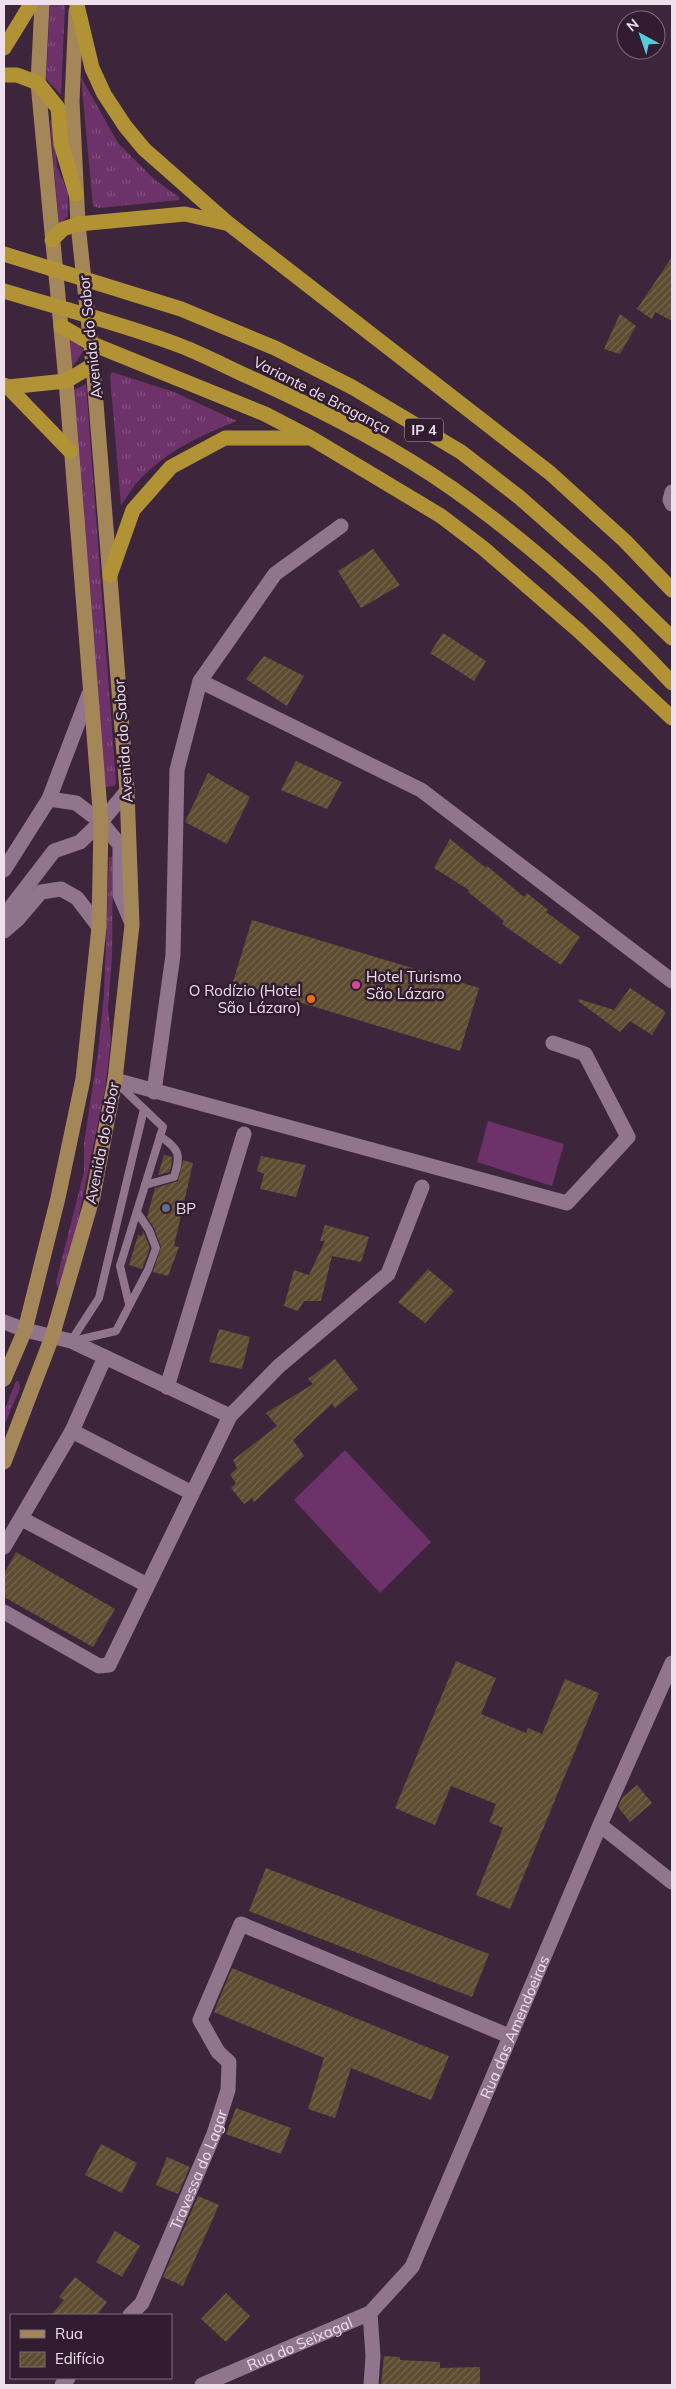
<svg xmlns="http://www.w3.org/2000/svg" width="676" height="2389" font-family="Mulish,sans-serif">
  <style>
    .grass { fill: url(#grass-tufts) }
    .pitch { fill: #6e326a }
    .building { fill: url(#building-hatch) }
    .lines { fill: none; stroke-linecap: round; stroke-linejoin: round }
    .lane { stroke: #90758d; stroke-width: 8 }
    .street { stroke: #90758d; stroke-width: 15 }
    .primary { stroke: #a48759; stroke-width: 15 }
    .highway { stroke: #b19336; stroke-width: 15 }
    .hotel-dot { fill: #d1479c; stroke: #321c30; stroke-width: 2 }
    .food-dot { fill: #e8710a; stroke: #321c30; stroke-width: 2 }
    .service-dot { fill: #5c6f8a; stroke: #321c30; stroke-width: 2 }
    .labels { text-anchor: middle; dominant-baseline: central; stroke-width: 5; stroke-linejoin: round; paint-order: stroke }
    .shield { fill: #321c30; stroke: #b6a5b4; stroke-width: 1 }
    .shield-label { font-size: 14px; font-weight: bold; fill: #efe0ed }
    .street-label { font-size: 15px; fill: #efe0ed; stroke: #321c30 }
    .poi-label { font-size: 15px; fill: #efe0ed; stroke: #321c30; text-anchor: start }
  </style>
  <defs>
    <pattern id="grass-tufts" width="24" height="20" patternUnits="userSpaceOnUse" patternTransform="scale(1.25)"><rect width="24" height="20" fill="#6e326a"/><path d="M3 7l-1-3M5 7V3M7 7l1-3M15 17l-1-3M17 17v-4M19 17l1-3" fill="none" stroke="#834f80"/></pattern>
    <pattern id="building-hatch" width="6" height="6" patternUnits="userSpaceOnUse" patternTransform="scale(1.25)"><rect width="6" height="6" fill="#5e4c31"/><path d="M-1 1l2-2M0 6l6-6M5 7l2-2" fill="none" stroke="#75664f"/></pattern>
  </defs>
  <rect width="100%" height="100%" fill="#3d263b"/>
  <!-- grass -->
  <g class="grass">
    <polygon points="50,4 65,4 61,95 46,79"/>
    <polygon points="81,77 118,143 155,180 179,197 179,200 99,208 93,206"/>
    <polygon points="53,120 57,167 68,193 68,216 59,224 50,121"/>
    <polygon points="67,336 84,350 71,369"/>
    <path d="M112 372 174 392 237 421C201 435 170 450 142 477 134 485 128 496 121 505L110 376Z"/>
    <polygon points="86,384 116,783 114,786 105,787 72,391"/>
    <polygon points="113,856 112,955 108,1008 111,1038 105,1089 77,1225 59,1292 56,1282 84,1172 84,1143 98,1052 104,995 109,858"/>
    <polygon points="16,1381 19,1382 20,1388 4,1426 4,1412"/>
  </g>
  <!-- pitch -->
  <g class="pitch">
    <polygon points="488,1121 564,1144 552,1186 477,1162"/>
    <polygon points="345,1450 431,1542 380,1593 294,1500"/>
  </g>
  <!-- building -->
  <g class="building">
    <polygon points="672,257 672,321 655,312 652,319 637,309"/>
    <polygon points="620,314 636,326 620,354 604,349"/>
    <polygon points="373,549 400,585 361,608 338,571"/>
    <polygon points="443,633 486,661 474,681 430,653"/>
    <polygon points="264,656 304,676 287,706 246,679"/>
    <polygon points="296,761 342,782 327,809 281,790"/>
    <polygon points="208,773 250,797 227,844 185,822"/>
    <polygon points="450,839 486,868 487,866 524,897 527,893 548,910 546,912 580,937 561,965 502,924 504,921 468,892 469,890 434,868"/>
    <polygon points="252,920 479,988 460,1051 233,982"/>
    <polygon points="630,988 666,1012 652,1035 630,1021 620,1032 578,1001 579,999 614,1010"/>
    <polygon points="164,1155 172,1157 171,1168 169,1172 158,1175"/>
    <polygon points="261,1156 306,1165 296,1197 260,1189 264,1174 257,1171"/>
    <polygon points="183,1160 193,1163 174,1246 179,1247 168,1276 153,1272 161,1247 154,1228 147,1217 155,1188 178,1181"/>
    <polygon points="325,1225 369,1237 361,1262 332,1256 321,1301 304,1301 298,1311 284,1306 294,1270 309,1275 325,1241 320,1241"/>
    <polygon points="143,1231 150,1248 142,1269 129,1265 138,1235 142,1236"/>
    <polygon points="428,1269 454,1291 425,1323 398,1302"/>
    <polygon points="219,1329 250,1337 242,1369 209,1362"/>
    <polygon points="335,1359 358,1389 335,1408 332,1404 293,1440 304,1456 254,1502 252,1498 244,1504 231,1488 236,1483 230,1475 237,1468 233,1460 277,1426 266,1413 313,1384 308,1379"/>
    <polygon points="16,1552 115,1609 93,1647 4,1597 4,1574"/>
    <polygon points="456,1661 496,1678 481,1714 526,1733 528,1728 542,1734 565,1679 599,1693 510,1909 476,1895 503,1828 489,1822 496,1804 451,1786 435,1825 395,1808"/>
    <polygon points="637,1785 652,1803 630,1822 618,1807 622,1798"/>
    <polygon points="266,1868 489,1954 472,1997 249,1911"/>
    <polygon points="232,1968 449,2056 431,2100 351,2068 335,2118 308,2109 324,2058 214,2012"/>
    <polygon points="236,2108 291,2128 281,2154 226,2134"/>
    <polygon points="101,2144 137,2163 122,2193 85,2175"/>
    <polygon points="167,2157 190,2167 178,2194 156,2185"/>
    <polygon points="198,2196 219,2205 183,2286 163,2277"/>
    <polygon points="115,2231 140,2246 122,2277 96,2262"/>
    <polygon points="75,2277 107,2302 97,2315 51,2315 64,2300 59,2297"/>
    <polygon points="226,2293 250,2316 226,2342 201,2319"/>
    <polygon points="384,2356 400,2357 400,2360 440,2362 440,2368 480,2367 480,2385 381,2385"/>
  </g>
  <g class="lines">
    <!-- lane -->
    <g class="lane">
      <path d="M145 1185 174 1177C181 1154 180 1150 160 1136"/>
      <polyline points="129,1304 120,1266 163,1127 144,1109"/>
      <polyline points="71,1341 99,1298 144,1109 119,1085"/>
      <polyline points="73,1341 116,1331 148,1270 156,1248 149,1230 137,1212"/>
    </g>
    <!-- street -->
    <g class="street">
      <polyline points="672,492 670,500 672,504"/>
      <polyline points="200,681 421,790 672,981"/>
      <polyline points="49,799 76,803 101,822 120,845 120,895 131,921"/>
      <polyline points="4,870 49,799 89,694"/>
      <polyline points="4,916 54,851 80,842 101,822 127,791"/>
      <polyline points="4,931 18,919 41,892 61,889 77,898 99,927"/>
      <polyline points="115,1080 567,1203 628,1137 585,1054 553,1043"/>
      <polyline points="154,1092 173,955 177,770 200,681 275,574 341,526"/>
      <polyline points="4,1322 25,1330 71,1341 230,1416 279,1366 388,1274 422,1187"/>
      <polyline points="167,1387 244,1134"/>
      <polyline points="72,1431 192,1493"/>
      <polyline points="22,1519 147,1585"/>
      <polyline points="4,1547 72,1431 105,1357"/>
      <polyline points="4,1612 99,1666 109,1665 230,1416"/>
      <polyline points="600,1825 672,1882"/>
      <polyline points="370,2313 373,2356 371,2385"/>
      <path id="s1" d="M130 2315 142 2303 214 2134 228 2090 229 2062 218 2052 200 2020 241 1924 509 2036"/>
      <polyline points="62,2385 68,2378"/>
      <path id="s2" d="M202 2385 370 2313 412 2267 600 1825 672 1663"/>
    </g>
    <!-- primary -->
    <g class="primary">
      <polyline points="4,1379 25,1330 58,1198 83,1079 99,927 101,822 66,381 38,83 42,4"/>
      <polyline points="4,1462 52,1337 93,1196 115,1080 132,925 127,791 93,365 78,224 72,101 76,11"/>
    </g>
    <!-- highway -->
    <g class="highway">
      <polyline points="77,5 92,68 104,94 125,126 144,149 229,224 550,473 625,541 672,590"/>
      <polyline points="4,48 31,4"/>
      <polyline points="4,75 17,75 38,83 58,108 61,144 76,194"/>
      <polyline points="52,240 63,229 78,224 185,214 225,223"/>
      <polyline points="4,254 181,309 275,348 352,387 461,452 519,497 601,569 672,638"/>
      <path d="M4 291C63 309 123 324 181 346 204 355 227 367 249 377 320 409 390 445 453 489 532 545 606 612 672 683"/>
      <polyline points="61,326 90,343 265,414 311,438 441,516 483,548 579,631 672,718"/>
      <polyline points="4,385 8,387 70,451"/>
      <polyline points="8,387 66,381 93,365"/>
      <polyline points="110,575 133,510 171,467 225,438 307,438"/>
    </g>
  </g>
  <!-- markers -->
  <circle class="hotel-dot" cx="356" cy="985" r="5"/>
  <circle class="food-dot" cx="311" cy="999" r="5"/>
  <circle class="service-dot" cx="166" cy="1208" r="5"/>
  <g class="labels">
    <!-- shield labels -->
    <rect class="shield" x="405" y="418.5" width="38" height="23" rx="4"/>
    <g class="shield-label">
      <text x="424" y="430">IP 4</text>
    </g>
    <!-- street labels -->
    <g class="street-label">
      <text transform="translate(90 337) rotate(-96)">Avenida do Sabor</text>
      <text transform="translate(322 395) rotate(27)">Variante de Bragança</text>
      <text transform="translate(123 741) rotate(-94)">Avenida do Sabor</text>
      <text transform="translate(102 1143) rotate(-79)">Avenida do Sabor</text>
      <text stroke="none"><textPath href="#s2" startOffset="506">Rua das Amendoeiras</textPath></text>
      <text stroke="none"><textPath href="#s1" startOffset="162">Travessa do Lagar</textPath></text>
      <text stroke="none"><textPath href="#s2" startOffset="106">Rua do Seixagal</textPath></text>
    </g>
    <!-- poi labels -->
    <g class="poi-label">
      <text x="366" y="976">Hotel Turismo<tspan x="366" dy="17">São Lázaro</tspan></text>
      <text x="301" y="990" text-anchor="end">O Rodízio (Hotel<tspan x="301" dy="17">São Lázaro)</tspan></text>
      <text x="176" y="1208">BP</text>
    </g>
  </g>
  <!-- border -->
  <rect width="676" height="2389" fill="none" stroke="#efe0ed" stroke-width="10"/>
  <!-- legend -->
  <rect x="10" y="2314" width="162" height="65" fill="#321c30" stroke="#7e6a7c"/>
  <rect x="20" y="2330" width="25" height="8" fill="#a48759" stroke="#7e6a7c"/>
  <text x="55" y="2339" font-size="15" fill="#efe0ed">Rua</text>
  <rect x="20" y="2352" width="25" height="15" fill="url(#building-hatch)" stroke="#7e6a7c"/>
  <text x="55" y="2364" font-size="15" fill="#efe0ed">Edifício</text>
  <!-- north arrow -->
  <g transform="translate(641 35) rotate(320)"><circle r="24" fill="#321c30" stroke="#7e6a7c"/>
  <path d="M0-4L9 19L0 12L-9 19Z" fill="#54cadd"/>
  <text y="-8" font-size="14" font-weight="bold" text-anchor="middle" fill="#efe0ed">N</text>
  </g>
</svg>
